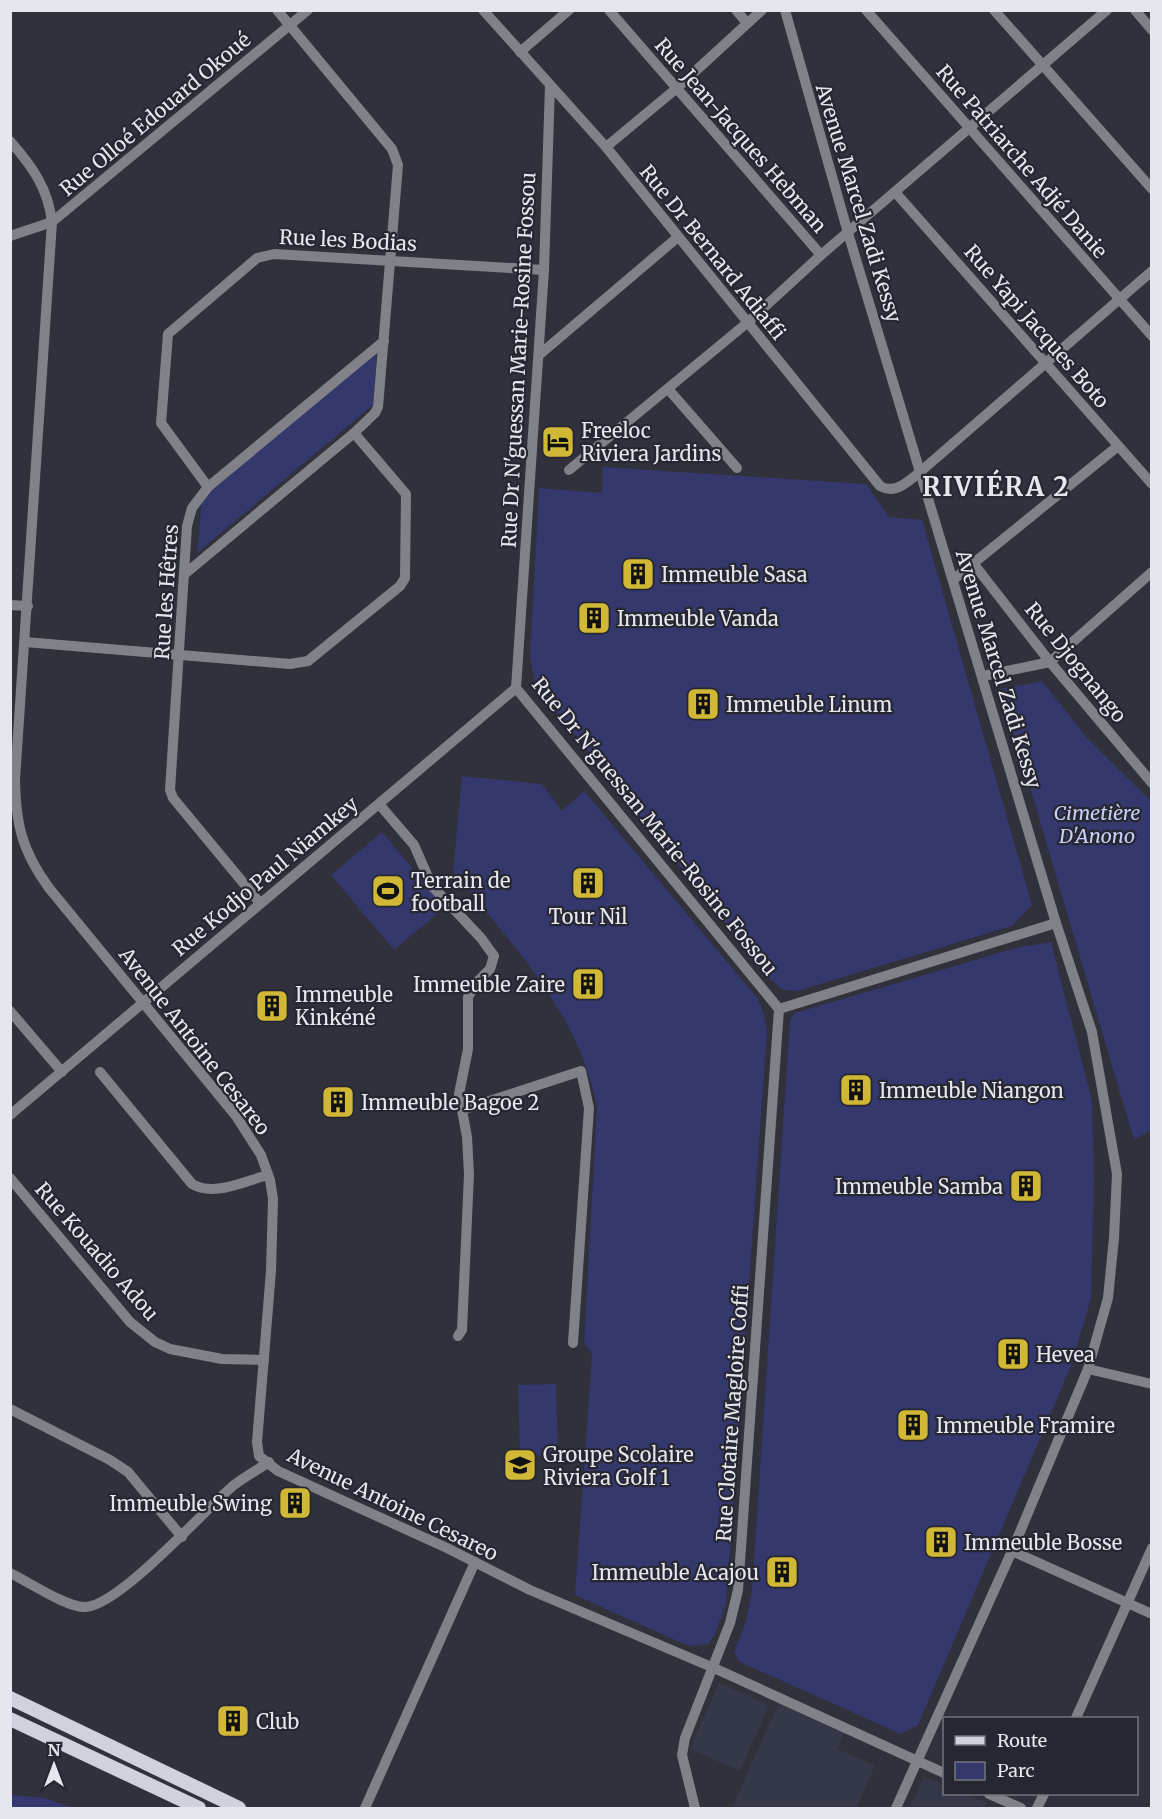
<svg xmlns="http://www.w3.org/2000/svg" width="1162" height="1819" font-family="Merriweather,serif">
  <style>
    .built { fill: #353848 }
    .green { fill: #34386d }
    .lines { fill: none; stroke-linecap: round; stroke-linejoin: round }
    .minor { stroke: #818287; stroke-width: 10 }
    .major { stroke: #cfd1dd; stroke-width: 14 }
    .labels { text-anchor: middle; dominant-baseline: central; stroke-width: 4.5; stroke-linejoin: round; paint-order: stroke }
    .street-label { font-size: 20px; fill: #e6e7ee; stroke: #262731 }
    .poi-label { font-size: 20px; fill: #e6e7ee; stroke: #262731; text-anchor: start }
    .park-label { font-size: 20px; font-style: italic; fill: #c9cff6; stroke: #262731 }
    .district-label { font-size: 26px; font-weight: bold; letter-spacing: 1.5px; fill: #e6e7ee; stroke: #262731 }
  </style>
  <rect width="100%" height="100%" fill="#30313b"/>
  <!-- built -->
  <g class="built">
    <polygon points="719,1683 769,1705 740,1771 690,1749"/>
    <polygon points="780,1700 846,1729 837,1749 875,1765 857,1808 732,1808"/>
    <polygon points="924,1777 944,1785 944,1794 964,1794 987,1803 985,1808 910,1808"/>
  </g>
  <!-- green -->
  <g class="green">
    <polygon points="377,350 373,405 197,553 202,499"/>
    <polygon points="603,467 866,484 889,517 922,520 1032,905 1012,926 797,991 783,990 770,979 535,685 530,656 539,488 602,493"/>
    <polygon points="1042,681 1088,739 1151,801 1151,1130 1134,1140 1001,689"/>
    <path d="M462 776 542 784 562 811 584 791 758 999 764 1014 767 1032 726 1604 715 1634 708 1644 694 1646 684 1644 575 1595 592 1354 584 1342 597 1108C581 1015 511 943 453 872Z"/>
    <polygon points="382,832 445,907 394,950 331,875"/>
    <polygon points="1051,942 1092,1101 1094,1179 1091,1298 1071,1366 918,1725 901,1734 749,1666 739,1661 734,1652 746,1622 752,1590 790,1020 795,1013 1020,947"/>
    <polygon points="556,1384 558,1455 520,1456 518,1385"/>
    <polygon points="11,1795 45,1798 73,1808 11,1808"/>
  </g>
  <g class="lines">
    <!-- minor -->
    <g class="minor">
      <path d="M483 10 606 147 880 486C896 495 908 481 920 472L1152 271"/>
      <polyline points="609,10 821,255"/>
      <polyline points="736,10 747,23"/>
      <polyline points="785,10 848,233 1056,923 1092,1032 1117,1174 1114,1238 1108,1298 1088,1369 1012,1551 896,1808"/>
      <polyline points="866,10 1152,336"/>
      <polyline points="994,10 1152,189"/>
      <polyline points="1135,10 1152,30"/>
      <polyline points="520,52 569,10"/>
      <polyline points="550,85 544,270 516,688 779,1009"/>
      <path d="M10 141C32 166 48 188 52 222L15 780C16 825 22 851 49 888L236 1116 261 1155 270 1180 273 1199 271 1271 257 1442 259 1456 278 1471 447 1548 530 1590 714 1668 944 1773"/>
      <polyline points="606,147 677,88 762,10"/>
      <polyline points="895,192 1152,484"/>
      <polyline points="10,236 52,222 308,10"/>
      <polyline points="539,355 678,237"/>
      <polyline points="669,390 737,468"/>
      <polyline points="569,470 747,323 821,255 1107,10"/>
      <polyline points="208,487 161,423 168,334 257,258 274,254 544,270"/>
      <polyline points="973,563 1050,662 1152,783"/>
      <polyline points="186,573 354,433 375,413 378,407 398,165 392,149 277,10"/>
      <polyline points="954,579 1118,446"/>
      <polyline points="10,605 28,606"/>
      <polyline points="25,642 290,664 308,661 400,586 405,578 406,494 354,433"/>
      <polyline points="983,676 1050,662 1152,572"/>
      <polyline points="379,804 414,845 432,886 481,938 494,956 490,969 477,982 468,997 468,1049 459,1094 467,1137 469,1174 462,1330 458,1336"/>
      <polyline points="260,903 173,798 170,790 187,526 192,508 208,487 384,341"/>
      <polyline points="779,1009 1056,923"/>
      <polyline points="10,1011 62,1072"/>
      <path d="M100 1072 192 1184C214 1197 245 1181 268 1175"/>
      <polyline points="462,1110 581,1071 589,1108 573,1343"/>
      <polyline points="10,1115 516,688"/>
      <polyline points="10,1178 130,1322 155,1342 170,1349 222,1359 264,1360"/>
      <polyline points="1088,1369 1152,1384"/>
      <polyline points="10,1409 110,1460 128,1472 182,1537"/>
      <polyline points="1012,1551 1152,1614"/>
      <path d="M10 1573C29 1582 67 1608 86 1607 120 1605 204 1510 234 1485 245 1477 257 1470 269 1462"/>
      <polyline points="1076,1718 1152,1548"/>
      <polyline points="989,1794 1021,1808"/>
      <polyline points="365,1808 475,1562"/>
      <polyline points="695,1808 682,1755 685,1738 730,1623 738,1590 779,1009"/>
      <polyline points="1037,1808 1044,1794"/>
    </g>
    <!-- major -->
    <g class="major">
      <polyline points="10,1698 239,1808"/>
      <polyline points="10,1719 199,1808"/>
    </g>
  </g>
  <!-- icons -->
  <defs>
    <g id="hotel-square" transform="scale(1.725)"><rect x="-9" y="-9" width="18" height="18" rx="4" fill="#d0b736" stroke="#262731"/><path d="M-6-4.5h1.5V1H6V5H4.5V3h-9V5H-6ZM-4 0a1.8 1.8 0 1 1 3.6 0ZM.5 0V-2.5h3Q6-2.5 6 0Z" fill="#111"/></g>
    <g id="building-square" transform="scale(1.725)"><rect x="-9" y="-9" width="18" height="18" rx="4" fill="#d0b736" stroke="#262731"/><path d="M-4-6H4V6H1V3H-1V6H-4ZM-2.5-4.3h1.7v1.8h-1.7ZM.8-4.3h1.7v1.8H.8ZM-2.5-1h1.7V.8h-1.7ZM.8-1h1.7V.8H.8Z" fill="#111"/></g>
    <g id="stadium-square" transform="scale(1.725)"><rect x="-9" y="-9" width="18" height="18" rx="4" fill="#d0b736" stroke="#262731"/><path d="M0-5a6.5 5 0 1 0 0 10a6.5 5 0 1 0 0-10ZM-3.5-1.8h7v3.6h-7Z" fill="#111"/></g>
    <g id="school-square" transform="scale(1.725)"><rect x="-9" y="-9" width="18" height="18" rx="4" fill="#d0b736" stroke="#262731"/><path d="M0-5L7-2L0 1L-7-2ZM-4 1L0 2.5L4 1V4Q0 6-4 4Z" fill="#111"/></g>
  </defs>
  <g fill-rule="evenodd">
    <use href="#hotel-square" x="558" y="442"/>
    <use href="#building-square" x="638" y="574"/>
    <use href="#building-square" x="594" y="618"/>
    <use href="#building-square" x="703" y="704"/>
    <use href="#building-square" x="588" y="883"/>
    <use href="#stadium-square" x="388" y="891"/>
    <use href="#building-square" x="588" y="984"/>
    <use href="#building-square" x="272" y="1006"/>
    <use href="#building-square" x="856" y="1090"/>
    <use href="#building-square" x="338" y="1102"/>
    <use href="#building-square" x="1026" y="1186"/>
    <use href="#building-square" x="1013" y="1354"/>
    <use href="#building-square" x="913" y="1425"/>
    <use href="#school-square" x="520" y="1465"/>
    <use href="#building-square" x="295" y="1503"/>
    <use href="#building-square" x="941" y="1542"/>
    <use href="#building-square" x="782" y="1572"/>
    <use href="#building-square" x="233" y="1721"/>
  </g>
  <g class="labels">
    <!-- street labels -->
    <g class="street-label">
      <text transform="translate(155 114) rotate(-40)">Rue Olloé Edouard Okoué</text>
      <text transform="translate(741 135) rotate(49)">Rue Jean-Jacques Hebman</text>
      <text transform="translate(1022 161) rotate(49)">Rue Patriarche Adjé Danie</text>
      <text transform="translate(859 203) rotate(73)">Avenue Marcel Zadi Kessy</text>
      <text transform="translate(348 240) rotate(3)">Rue les Bodias</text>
      <text transform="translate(713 252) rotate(51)">Rue Dr Bernard Adiaffi</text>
      <text transform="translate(1037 326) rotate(49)">Rue Yapi Jacques Boto</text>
      <text transform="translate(518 360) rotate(-87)">Rue Dr N'guessan Marie-Rosine Fossou</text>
      <text transform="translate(166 592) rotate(-86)">Rue les Hêtres</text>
      <text transform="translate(1076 662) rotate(51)">Rue Djognango</text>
      <text transform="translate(999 669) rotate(73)">Avenue Marcel Zadi Kessy</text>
      <text transform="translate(655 826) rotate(51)">Rue Dr N'guessan Marie-Rosine Fossou</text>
      <text transform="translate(265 876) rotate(-40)">Rue Kodjo Paul Niamkey</text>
      <text transform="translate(195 1041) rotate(52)">Avenue Antoine Cesareo</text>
      <text transform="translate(97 1251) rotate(49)">Rue Kouadio Adou</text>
      <text transform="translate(732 1413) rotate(-86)">Rue Clotaire Magloire Coffi</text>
      <text transform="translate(393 1504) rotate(26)">Avenue Antoine Cesareo</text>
    </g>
    <!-- poi labels -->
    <g class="poi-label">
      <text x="581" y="430">Freeloc<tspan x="581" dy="23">Riviera Jardins</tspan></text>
      <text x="661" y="574">Immeuble Sasa</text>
      <text x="617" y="618">Immeuble Vanda</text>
      <text x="726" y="704">Immeuble Linum</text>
      <text x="411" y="880">Terrain de<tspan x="411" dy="23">football</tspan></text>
      <text x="588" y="916" text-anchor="middle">Tour Nil</text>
      <text x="565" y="984" text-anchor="end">Immeuble Zaire</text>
      <text x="295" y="994">Immeuble<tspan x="295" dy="23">Kinkéné</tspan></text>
      <text x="879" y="1090">Immeuble Niangon</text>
      <text x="361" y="1102">Immeuble Bagoe 2</text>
      <text x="1003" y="1186" text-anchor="end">Immeuble Samba</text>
      <text x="1036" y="1354">Hevea</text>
      <text x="936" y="1425">Immeuble Framire</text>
      <text x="543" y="1454">Groupe Scolaire<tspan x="543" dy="23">Riviera Golf 1</tspan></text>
      <text x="272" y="1503" text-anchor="end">Immeuble Swing</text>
      <text x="964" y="1542">Immeuble Bosse</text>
      <text x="759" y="1572" text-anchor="end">Immeuble Acajou</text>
      <text x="256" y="1721">Club</text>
    </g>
    <!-- park labels -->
    <g class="park-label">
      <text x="1097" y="812">Cimetière<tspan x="1097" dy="23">D'Anono</tspan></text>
    </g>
    <!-- district labels -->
    <g class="district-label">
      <text x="996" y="486">RIVIÉRA 2</text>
    </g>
  </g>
  <!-- border -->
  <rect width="1162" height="1819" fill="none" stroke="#e6e7ee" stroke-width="24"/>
  <!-- legend -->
  <rect x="943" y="1717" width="195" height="78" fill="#262731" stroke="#73747d" stroke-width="1.5"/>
  <rect x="955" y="1736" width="30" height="9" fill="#cfd1dd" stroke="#73747d" stroke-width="1.5"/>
  <text x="997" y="1747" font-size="18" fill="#e6e7ee">Route</text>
  <rect x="955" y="1762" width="30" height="18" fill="#34386d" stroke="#73747d" stroke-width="1.5"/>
  <text x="997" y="1777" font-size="18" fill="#e6e7ee">Parc</text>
  <!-- north arrow -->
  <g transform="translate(54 1765)" stroke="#262731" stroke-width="4.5" paint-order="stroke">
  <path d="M0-4.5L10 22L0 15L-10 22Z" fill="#e6e7ee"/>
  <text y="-9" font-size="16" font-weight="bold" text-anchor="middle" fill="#e6e7ee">N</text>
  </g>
</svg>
